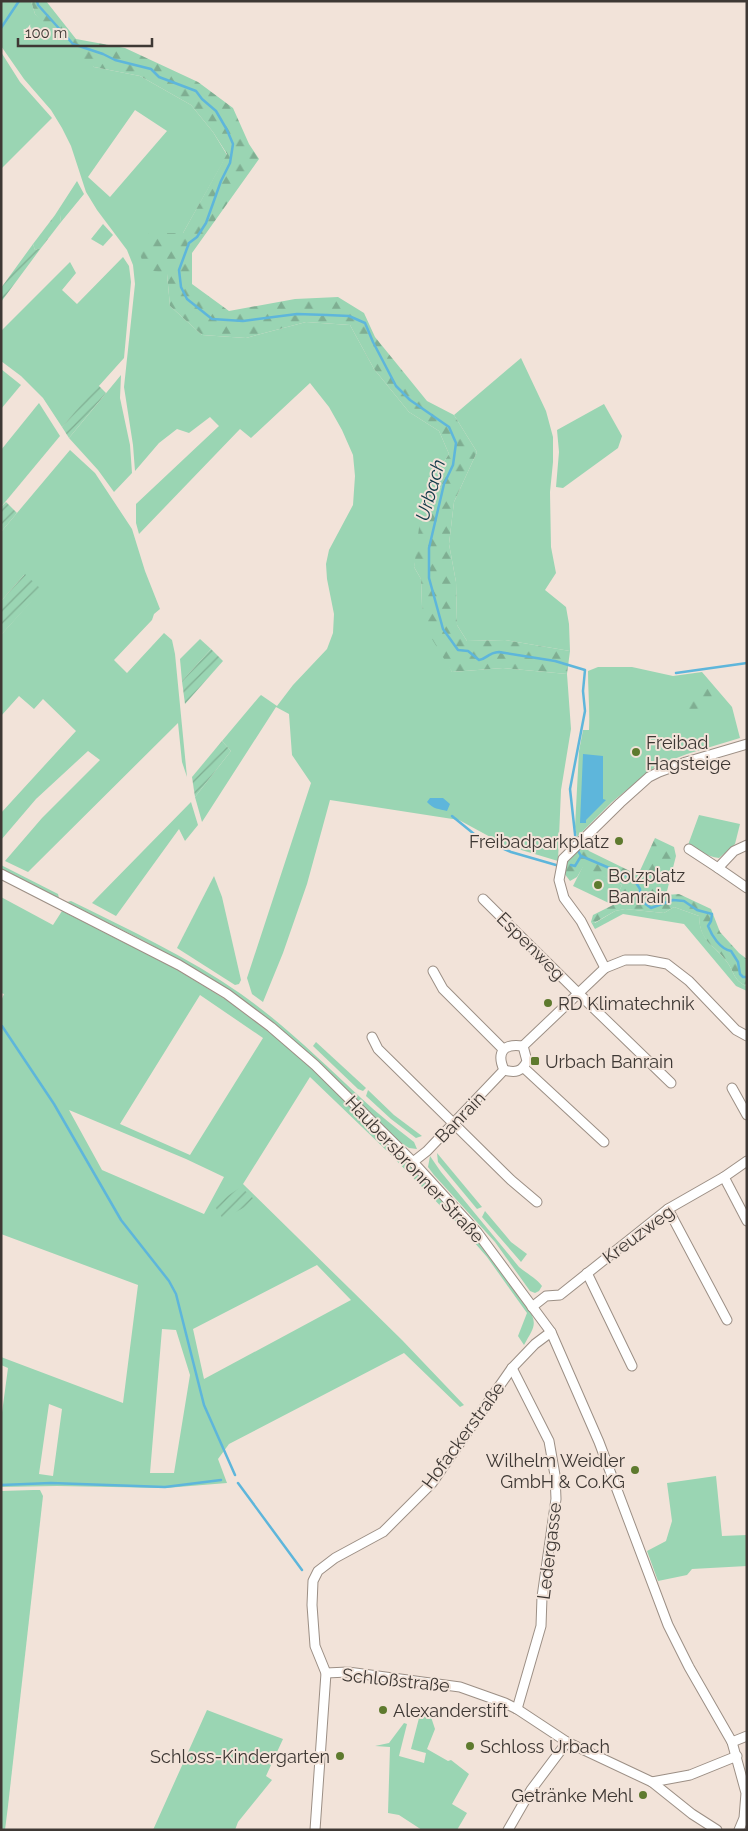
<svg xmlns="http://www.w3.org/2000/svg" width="748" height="1831" font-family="Raleway,sans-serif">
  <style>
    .green { fill: #9ad5b3; fill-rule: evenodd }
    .forest { fill: url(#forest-firs) }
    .garden { fill: url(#garden-furrows) }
    .water { fill: #5eb6db }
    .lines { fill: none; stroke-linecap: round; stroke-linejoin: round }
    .stream { stroke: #5eb6db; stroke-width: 2.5 }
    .minor-casing { stroke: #9c8f85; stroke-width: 11 }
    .minor { stroke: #fff; stroke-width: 9 }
    .poi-dot { fill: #5e7a2e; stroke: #f2e3d9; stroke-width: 2 }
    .labels { text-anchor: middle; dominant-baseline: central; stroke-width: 4; stroke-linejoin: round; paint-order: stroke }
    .poi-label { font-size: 18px; fill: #3e3834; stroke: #f2e3d9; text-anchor: start }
    .street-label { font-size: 18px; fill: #3e3834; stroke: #f2e3d9 }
    .water-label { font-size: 19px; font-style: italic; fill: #113949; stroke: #f2e3d9 }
  </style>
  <defs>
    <pattern id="forest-firs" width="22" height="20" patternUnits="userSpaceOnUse" patternTransform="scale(1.25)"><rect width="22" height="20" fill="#9ad5b3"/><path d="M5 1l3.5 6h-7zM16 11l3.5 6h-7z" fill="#7fae92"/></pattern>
    <pattern id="garden-furrows" width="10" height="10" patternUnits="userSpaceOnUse" patternTransform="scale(1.25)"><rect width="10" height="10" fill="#9ad5b3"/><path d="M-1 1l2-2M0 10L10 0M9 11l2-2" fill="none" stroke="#7fae92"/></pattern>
  </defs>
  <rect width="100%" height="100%" fill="#f2e3d9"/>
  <!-- green -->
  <g class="green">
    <path d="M1 1H31L35 14 94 67 140 76 191 105 213 132 227 155 183 233 174 234 167 274 170 306 202 335 246 338 306 322 350 325 374 369 409 412 439 431 449 454 433 478 414 567 421 579 422 606 452 672 503 668 567 674 571 729 561 790 558 861 505 845 459 820 330 800 307 884 283 953 263 1002 252 994 247 978 311 783 292 755 289 714 276 707 202 822 195 797 231 751 222 741 259 697 261 695 277 706 293 685 327 649 333 633 334 614 327 579 326 564 329 550 353 505 355 476 353 455 342 430 329 407 310 383 251 438 240 429 139 534 136 523V504L219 426 210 417 189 433 177 429 159 443 135 471 133 445 124 387 135 284 133 265 127 250 97 210 86 192 71 146 62 128 51 110 24 79 1 46ZM135 110 167 131 110 197 88 177Z"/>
    <polygon points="1,52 20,82 52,118 1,169"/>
    <polygon points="77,181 84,194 61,222 60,215 55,215"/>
    <polygon points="103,224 113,235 103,246 91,239"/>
    <polygon points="123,257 129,266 131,282 124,358 62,427 43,398 21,376 1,361 1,331 70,262 76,273 62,290 77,304"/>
    <polygon points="521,358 546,411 553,437 553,462 550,492 551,547 556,573 545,590 566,607 569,624 570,651 505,640 467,641 457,625 456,582 449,544 454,502 477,452 454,415"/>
    <polygon points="1,369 21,385 1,409"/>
    <polygon points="121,375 120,398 130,445 132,473 114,492 98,470 69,438"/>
    <polygon points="39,403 60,436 1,507 1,450"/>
    <polygon points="604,404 622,436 618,448 563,488 556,487 559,452 557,430"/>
    <polygon points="70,450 95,473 132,529 145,571 160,609 154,614 152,620 114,660 127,673 164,633 172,640 175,654 187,777 182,762 178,723 28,872 5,861 42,818 100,760 88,751 36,799 1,840 1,813 76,731 43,699 34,709 19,696 1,716 1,635 41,590 24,575 1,601 1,532"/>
    <polygon points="200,639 211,649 182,681 180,659"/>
    <path d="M598 667H632L673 676 702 672 732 707 740 738 687 754 656 766 612 802 577 837 575 827 579 751 583 730H589C590 710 588 691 588 671Z"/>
    <polygon points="191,802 198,825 185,841 179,829 116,916 92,903"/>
    <path d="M699 815 740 824 735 844 719 858C706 857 699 849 688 845Z"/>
    <polygon points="1,865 58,894 59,898 1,869"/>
    <polygon points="583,866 622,885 613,905 573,886"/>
    <polygon points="214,876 222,897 241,980 239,984 235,985 177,948"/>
    <path d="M1 897 53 925 62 911 176 969 228 1001 274 1036 310 1066 433 1188 469 1227 528 1307C538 1325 534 1327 524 1345L518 1336 527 1313 487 1257 460 1226 387 1151 310 1077 243 1184 402 1340 464 1405 460 1407 404 1353 229 1444 218 1459 227 1483 166 1488 57 1486 1 1487V1420L8 1368 1 1365V1357L123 1403 138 1285 1 1234V1001L4 994 1 993ZM200 995 263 1038 190 1155 120 1124ZM69 1110 186 1159 224 1177 204 1214 102 1170ZM317 1265 351 1300 204 1379 193 1329ZM162 1329 176 1330 190 1375 174 1473H150ZM49 1404 62 1409 53 1476 39 1474Z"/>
    <path d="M71 901C128 929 188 957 241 994 284 1024 322 1062 361 1098 378 1114 396 1128 414 1142L417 1149 409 1148 400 1142 318 1062 182 962 146 942 67 902Z"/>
    <path d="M674 907 699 916C700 942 714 944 727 962 734 971 734 982 747 986V991L736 986 684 924 623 914 595 929 591 922 595 923 615 911 625 909 664 913Z"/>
    <polygon points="316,1042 366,1088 363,1091 358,1089 313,1046"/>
    <polygon points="368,1090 394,1115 422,1136 416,1138 391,1119 366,1096"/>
    <polygon points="437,1153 482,1207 477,1209 438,1162"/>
    <path d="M430 1156 441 1172 519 1267C526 1273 536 1278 542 1286L539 1291 535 1293 530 1291 495 1242 434 1175 428 1167Z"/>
    <polygon points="485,1211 511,1242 527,1254 521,1262 482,1217"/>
    <polygon points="716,1476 722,1536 747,1535 747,1566 692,1569 687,1575 658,1581 647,1551 666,1541 672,1521 667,1483"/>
    <polygon points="33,1490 40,1490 43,1496 8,1806 5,1830 1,1830 1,1491"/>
    <polygon points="207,1710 283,1739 266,1776 272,1780 238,1822 235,1830 153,1830"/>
    <polygon points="430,1714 435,1729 427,1749 448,1761 451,1760 469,1774 452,1804 467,1813 457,1830 422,1830 399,1815 388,1813 390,1747 375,1746 389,1743 404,1723 407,1724 399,1756 424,1763 426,1753 411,1749 419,1718"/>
  </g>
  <!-- forest -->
  <g class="forest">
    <polygon points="31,1 46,1 76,39 125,48 198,82 233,108 249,144 259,159 192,253 192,284 229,311 295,299 338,297 364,313 375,337 427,401 454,415 477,452 454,502 449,544 456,582 457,625 467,641 505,640 570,651 567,674 503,668 452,672 429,634 422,606 421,579 414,567 420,520 433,478 449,454 439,431 409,412 374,369 350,325 306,322 246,338 202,335 170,306 167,274 145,269 138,248 149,233 183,233 227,154 213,132 191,105 140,76 94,67 68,52 35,14"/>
    <polygon points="55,215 60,215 61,222 41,248 35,250 33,244"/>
    <polygon points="703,688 717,691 717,707 685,710 687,691"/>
    <path d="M655 838 674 847 676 856 666 895 679 894 711 909 720 932 739 953 747 959V986C734 982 734 971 727 962 714 943 700 944 699 916L674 907 664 913 625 909 615 911 594 923 591 922 593 915 613 905 622 885 583 867 577 877 570 881 564 873 566 863 583 844 589 851 638 875Z"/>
  </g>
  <!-- garden -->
  <g class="garden">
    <polygon points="33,244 35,250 41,248 1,302 1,288"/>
    <polygon points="98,385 106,393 69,438 62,427"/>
    <polygon points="6,502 17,513 1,532 1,507"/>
    <polygon points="25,574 42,590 1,635 1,601"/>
    <polygon points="211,649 223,661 185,704 182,681"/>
    <polygon points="222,741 231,751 195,797 192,777"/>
    <polygon points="241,1187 256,1201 223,1219 214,1205"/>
  </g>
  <!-- water -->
  <g class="water">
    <polygon points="583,754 603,756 603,799 606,800 586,820 586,823 580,823"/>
    <path d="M430 798H443L450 804 447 811C439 809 433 809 427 802Z"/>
  </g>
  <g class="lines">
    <!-- stream -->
    <g class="stream">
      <path d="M37 1 38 5 73 44 103 54 115 60 151 69 159 77 196 91 202 99 216 111 227 130 233 144 230 163 221 181 206 223 197 237 189 243 179 270 181 287 187 299 212 319 243 321 297 314 327 315 349 316 365 323 373 342 396 386 410 400 449 427 456 443 453 465 444 484 429 548V578L443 629 458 650 468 651 479 660C487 659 487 653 499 652L555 661 585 670 583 691 585 711 570 789 576 843"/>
      <polyline points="1,28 19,1"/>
      <polyline points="676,673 747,663"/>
      <polyline points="452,816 479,838 511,852 556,865"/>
      <path d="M577 849 581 856 633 878 640 889V900L651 908 673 900 684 901 697 910 712 914 711 921 708 926C712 936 720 949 731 951L738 962 740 974 743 977H747"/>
      <polyline points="571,865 575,866 581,856"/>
      <polyline points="2,1026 54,1104 121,1220 169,1281 176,1294 204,1405 235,1475"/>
      <polyline points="238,1483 302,1570"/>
      <polyline points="1,1485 51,1483 165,1487 221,1480"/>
    </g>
    <!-- minor casing -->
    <g class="minor-casing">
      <g id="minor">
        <polyline points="689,849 718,868 747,888"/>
        <polyline points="718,868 734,851 747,845"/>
        <polyline points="1,874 179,965 227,994 271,1027 315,1065 413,1162 477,1232 551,1332 599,1442 668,1625 689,1667 732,1742 746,1793 744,1818 739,1830"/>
        <polyline points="483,899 578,993 671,1083"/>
        <polyline points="605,968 581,921 564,898 559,880 563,859 620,803 649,777 659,772 686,762 747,744"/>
        <polyline points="433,971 443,989 503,1049"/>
        <polyline points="372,1037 378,1049 511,1180 537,1202"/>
        <polyline points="523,1046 605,968 625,960 646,960 667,964 689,981 736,1030 747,1036"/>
        <polyline points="524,1068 604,1142"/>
        <path d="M504 1070C515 1073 522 1072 527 1061L523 1046"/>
        <path d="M504 1070C496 1052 504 1043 523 1046"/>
        <polyline points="732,1088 747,1115"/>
        <polyline points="413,1162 427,1151 504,1070"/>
        <polyline points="724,1177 747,1221"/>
        <polyline points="668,1209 727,1320"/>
        <polyline points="587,1273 632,1366"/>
        <polyline points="532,1307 546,1296 560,1295 668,1209 724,1177 747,1161"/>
        <polyline points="512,1368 549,1441 555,1475 556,1499 542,1597 541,1626 517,1709"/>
        <polyline points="326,1673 348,1672 460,1687 505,1703 517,1709 567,1742 652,1782 692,1814 717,1830"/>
        <polyline points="732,1742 747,1736"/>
        <polyline points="652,1782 690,1775 737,1756"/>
        <polyline points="315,1830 326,1673 315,1646 312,1605 313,1581 318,1571 335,1558 383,1532 432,1483 512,1368 535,1344 551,1332"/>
        <polyline points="508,1830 531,1790 567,1742"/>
      </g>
    </g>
    <!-- minor -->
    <use href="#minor" class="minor"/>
  </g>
  <!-- markers -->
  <g class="poi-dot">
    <circle cx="636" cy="752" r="5"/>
    <circle cx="619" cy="841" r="5"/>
    <circle cx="598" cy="885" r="5"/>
    <circle cx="548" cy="1003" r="5"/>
    <rect x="530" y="1056" width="10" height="10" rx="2.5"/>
    <circle cx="635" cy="1470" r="5"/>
    <circle cx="383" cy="1710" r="5"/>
    <circle cx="470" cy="1746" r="5"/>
    <circle cx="340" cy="1756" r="5"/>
    <circle cx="643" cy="1795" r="5"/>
  </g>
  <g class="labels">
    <!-- poi labels -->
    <g class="poi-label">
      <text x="646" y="742">Freibad<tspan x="646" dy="21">Hagsteige</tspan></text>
      <text x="609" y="841" text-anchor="end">Freibadparkplatz</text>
      <text x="608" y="875">Bolzplatz<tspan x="608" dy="21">Banrain</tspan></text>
      <text x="558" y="1003">RD Klimatechnik</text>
      <text x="545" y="1061">Urbach Banrain</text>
      <text x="625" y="1460" text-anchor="end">Wilhelm Weidler<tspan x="625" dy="21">GmbH &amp; Co.KG</tspan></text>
      <text x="393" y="1710">Alexanderstift</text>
      <text x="480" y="1746">Schloss Urbach</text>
      <text x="330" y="1756" text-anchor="end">Schloss-Kindergarten</text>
      <text x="633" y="1795" text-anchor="end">Getränke Mehl</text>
    </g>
    <!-- street labels -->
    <g class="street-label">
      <text transform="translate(531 946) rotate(45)">Espenweg</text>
      <text transform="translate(460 1117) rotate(-46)">Banrain</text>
      <text transform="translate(415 1169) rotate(47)">Haubersbronner Straße</text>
      <text transform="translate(638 1234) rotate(-37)">Kreuzweg</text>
      <text transform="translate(463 1435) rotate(-54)">Hofackerstraße</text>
      <text transform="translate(549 1551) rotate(-83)">Ledergasse</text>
      <text transform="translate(396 1680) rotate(6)">Schloßstraße</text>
    </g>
    <!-- water labels -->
    <g class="water-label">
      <text transform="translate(430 490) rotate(-74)">Urbach</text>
    </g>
  </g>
  <!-- border -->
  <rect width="748" height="1831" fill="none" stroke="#3e3834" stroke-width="5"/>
  <!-- scale -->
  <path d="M18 38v8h134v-8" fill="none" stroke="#3e3834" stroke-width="2.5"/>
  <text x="25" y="38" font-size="15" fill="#3e3834" stroke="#f2e3d9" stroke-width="4" paint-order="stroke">100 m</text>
</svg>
